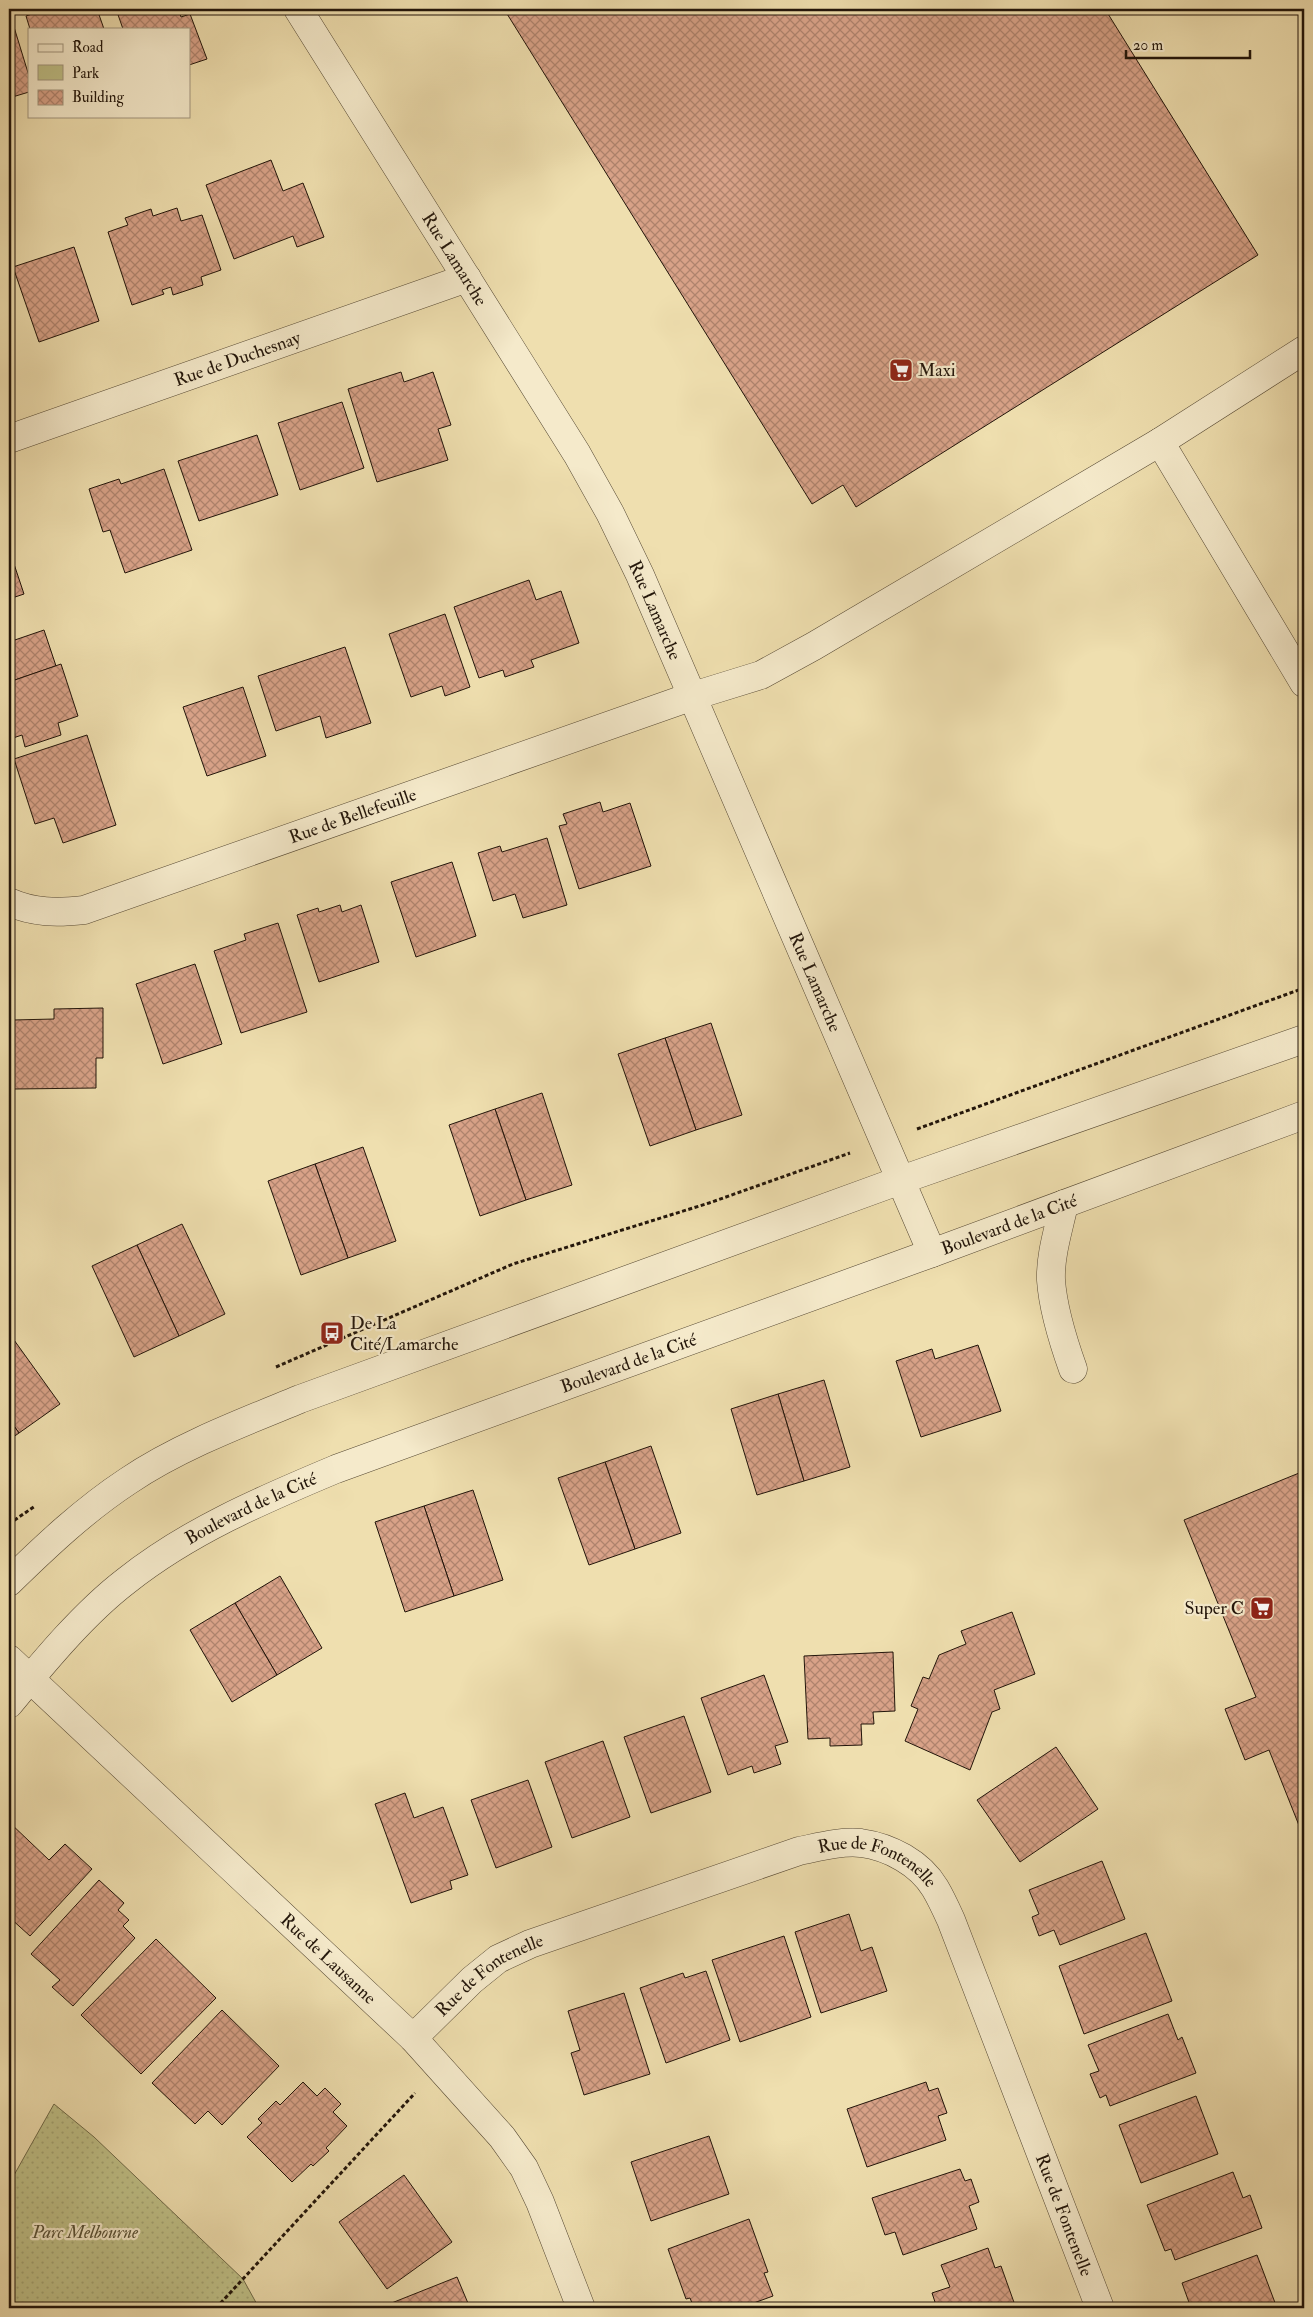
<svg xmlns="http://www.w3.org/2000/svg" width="1313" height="2317" font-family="'IM FELL Double Pica',serif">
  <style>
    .green { fill: url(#green-dots); stroke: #706a48 }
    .building { fill: url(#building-cross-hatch); stroke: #22150a }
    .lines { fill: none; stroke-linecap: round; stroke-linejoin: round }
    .minor-casing { stroke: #554833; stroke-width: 29 }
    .path { stroke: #22150a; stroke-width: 3; stroke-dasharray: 4 2.5; stroke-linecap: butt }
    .minor { stroke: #f5eacb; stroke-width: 28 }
    .labels { text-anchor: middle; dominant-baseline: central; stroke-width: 4.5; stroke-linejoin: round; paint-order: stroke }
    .street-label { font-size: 18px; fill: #22150a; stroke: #f5eacb }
    .poi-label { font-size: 18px; fill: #22150a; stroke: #f5eacb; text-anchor: start }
    .park-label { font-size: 18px; font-style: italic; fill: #595136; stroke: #f5eacb }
  </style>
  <defs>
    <pattern id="green-dots" width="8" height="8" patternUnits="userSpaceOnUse" patternTransform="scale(1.25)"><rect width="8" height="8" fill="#bfc087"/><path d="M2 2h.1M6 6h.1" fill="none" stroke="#a4a473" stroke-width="1.8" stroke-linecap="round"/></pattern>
    <pattern id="building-cross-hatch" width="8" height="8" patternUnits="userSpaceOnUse" patternTransform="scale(1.25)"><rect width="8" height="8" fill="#d8a288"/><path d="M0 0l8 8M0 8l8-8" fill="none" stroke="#af836d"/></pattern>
  </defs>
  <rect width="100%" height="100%" fill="#efdfaf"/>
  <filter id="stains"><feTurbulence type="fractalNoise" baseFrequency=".004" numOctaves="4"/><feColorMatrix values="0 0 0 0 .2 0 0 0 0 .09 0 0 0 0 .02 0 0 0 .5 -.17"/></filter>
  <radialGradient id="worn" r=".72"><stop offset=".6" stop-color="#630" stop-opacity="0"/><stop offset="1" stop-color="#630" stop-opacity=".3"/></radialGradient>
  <!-- green -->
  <polygon class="green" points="54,2104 94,2137 243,2279 259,2308 9,2308 9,2184"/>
  <!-- building -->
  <g class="building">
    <polygon points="47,9 52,9 53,12 62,9 97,9 104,29 30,29 26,16"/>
    <polygon points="116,9 178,9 181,17 190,14 207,59 189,65 189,29 123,29"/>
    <polygon points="504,9 1105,9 1258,255 856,507 843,485 812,504"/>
    <polygon points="14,27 29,76 29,92 9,98 9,29"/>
    <polygon points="271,160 283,191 303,183 324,237 297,247 293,236 234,259 206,185"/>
    <polygon points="177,208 181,221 202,215 221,270 201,277 203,285 173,295 171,287 162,290 164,294 132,305 108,232 128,225 125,218 151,209 153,216"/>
    <polygon points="74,247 99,321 39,342 13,267"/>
    <polygon points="401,372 404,382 433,372 451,425 438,429 448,460 377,482 348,389"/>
    <polygon points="342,402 364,468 300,490 278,423"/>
    <polygon points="257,435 278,495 199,521 178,461"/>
    <polygon points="164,469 192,550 125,573 110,530 103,532 89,489 119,479 121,484"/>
    <polygon points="12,558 24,594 9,599 9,559"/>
    <polygon points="529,580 536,600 561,591 579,643 531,660 534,667 505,677 503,670 479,678 454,607"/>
    <polygon points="445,614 470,687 445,696 442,686 411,697 389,634"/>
    <polygon points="44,630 56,666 9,682 9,642"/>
    <polygon points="345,647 371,723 326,738 320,716 276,731 258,676"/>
    <polygon points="61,664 78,716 58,723 61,735 25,747 22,735 10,739 9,682"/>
    <polygon points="243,687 266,756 207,776 183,707"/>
    <polygon points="87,735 116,825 63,843 54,818 35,824 14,759"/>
    <polygon points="600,802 603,812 630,803 651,866 579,889 559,826 567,824 563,814"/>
    <polygon points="547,838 567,905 523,918 515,894 493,901 478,853 500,846 502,852"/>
    <polygon points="452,862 476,936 416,957 391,882"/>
    <polygon points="340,905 342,912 361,905 379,962 319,982 297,915 318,908 319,912"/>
    <polygon points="278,923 307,1012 241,1033 214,951 246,940 244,934"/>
    <polygon points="195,964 222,1044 163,1064 136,984"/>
    <polygon points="103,1008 103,1058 96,1058 96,1088 14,1089 13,1020 54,1019 54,1009"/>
    <polygon points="711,1023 742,1115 696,1130 665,1038"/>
    <polygon points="665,1038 696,1130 650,1146 618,1054"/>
    <polygon points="542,1093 572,1185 526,1200 495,1109"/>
    <polygon points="495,1109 526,1200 480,1216 449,1125"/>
    <polygon points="363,1147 396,1241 348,1258 315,1164"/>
    <polygon points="315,1164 348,1258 301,1275 268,1181"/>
    <polygon points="182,1224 225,1314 179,1336 137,1245"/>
    <polygon points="137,1245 179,1336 134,1357 92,1266"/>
    <polygon points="9,1333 60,1404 19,1433 9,1419"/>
    <polygon points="978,1345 1001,1411 921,1437 896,1361 932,1349 935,1359"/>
    <polygon points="824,1380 850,1467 804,1481 778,1394"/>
    <polygon points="778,1394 804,1481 757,1495 731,1409"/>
    <polygon points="9,1419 19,1433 9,1440"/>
    <polygon points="651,1446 681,1533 635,1549 605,1462"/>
    <polygon points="605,1462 635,1549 589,1565 558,1478"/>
    <polygon points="1304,1471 1304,1838 1269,1750 1245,1760 1225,1709 1256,1697 1184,1520"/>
    <polygon points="473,1490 503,1580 454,1596 424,1506"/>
    <polygon points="424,1506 454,1596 405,1612 375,1522"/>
    <polygon points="280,1576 322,1648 277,1675 235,1603"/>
    <polygon points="235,1603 277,1675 232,1702 190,1630"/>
    <polygon points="1012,1612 1035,1674 994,1690 1000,1709 992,1712 970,1770 905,1741 918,1709 911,1706 923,1677 929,1679 939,1655 966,1644 961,1631"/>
    <polygon points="893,1652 895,1711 873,1712 874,1724 861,1724 862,1745 830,1746 830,1738 808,1739 804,1656"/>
    <polygon points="764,1675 788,1742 775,1746 781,1764 754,1773 752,1766 728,1775 701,1698"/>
    <polygon points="684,1716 711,1792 651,1813 624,1737"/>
    <polygon points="603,1741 630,1817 572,1838 545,1762"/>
    <polygon points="1056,1747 1098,1809 1020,1862 977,1800"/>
    <polygon points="528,1780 552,1847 496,1868 471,1800"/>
    <polygon points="405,1793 414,1818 443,1807 468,1875 450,1881 452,1889 411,1903 375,1804"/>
    <polygon points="9,1822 49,1860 65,1844 92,1869 30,1936 9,1917"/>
    <polygon points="1102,1861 1125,1919 1060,1945 1054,1930 1039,1936 1032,1917 1039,1914 1029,1890"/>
    <polygon points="99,1880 124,1903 118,1910 129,1920 123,1926 135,1938 73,2006 52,1987 60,1980 31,1954"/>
    <polygon points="849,1914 861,1951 872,1947 887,1991 821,2013 795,1932"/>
    <polygon points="1146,1933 1172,2001 1084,2034 1059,1966"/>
    <polygon points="784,1936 811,2017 740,2042 712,1960"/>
    <polygon points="156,1939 216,1998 141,2074 81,2015"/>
    <polygon points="706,1971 730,2040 666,2063 640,1988 683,1973 685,1978"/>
    <polygon points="624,1993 650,2074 584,2095 571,2053 580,2050 568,2011"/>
    <polygon points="222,2010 279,2066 222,2125 208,2111 195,2124 152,2083"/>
    <polygon points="1168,2014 1178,2040 1182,2037 1196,2073 1110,2106 1106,2095 1100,2098 1090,2074 1099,2071 1088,2045"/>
    <polygon points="303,2082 317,2096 325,2088 341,2104 333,2112 347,2126 326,2148 329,2151 313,2166 311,2164 292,2182 247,2137 262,2123 258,2119 276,2101 280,2105"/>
    <polygon points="926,2082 929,2091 938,2088 947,2113 938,2116 946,2140 867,2167 847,2109"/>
    <polygon points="1196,2096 1218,2154 1141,2183 1119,2125"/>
    <polygon points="709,2136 729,2194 651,2221 631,2162"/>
    <polygon points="960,2169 965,2181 971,2179 979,2202 969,2206 977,2229 903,2255 895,2232 885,2235 872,2198"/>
    <polygon points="1233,2172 1243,2198 1250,2195 1262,2228 1175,2260 1171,2249 1165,2251 1147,2205"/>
    <polygon points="404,2175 452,2242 387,2289 339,2222"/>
    <polygon points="749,2219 768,2272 764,2273 773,2296 740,2308 694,2308 690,2298 686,2299 668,2249"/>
    <polygon points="988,2248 995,2268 1001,2266 1016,2308 937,2308 932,2293 950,2287 941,2265"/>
    <polygon points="1257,2255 1277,2308 1191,2308 1182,2283"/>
    <polygon points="457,2277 470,2308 379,2308"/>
  </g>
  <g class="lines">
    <!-- minor casing -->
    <g class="minor-casing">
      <g id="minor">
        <path id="s1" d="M298 9 577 454 610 513 640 575 932 1253"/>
        <path id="s2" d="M9 439 467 278"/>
        <polyline points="1160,442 1304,683"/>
        <path id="s3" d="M9 902C34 913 57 913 84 910L693 696 761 675 814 646 1160 442 1304 350"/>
        <path d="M1064 1204C1059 1228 1050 1255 1051 1280 1053 1310 1063 1341 1073 1369"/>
        <path d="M9 1582C47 1545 84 1510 128 1481 178 1447 244 1422 300 1399L901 1180 1304 1039"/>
        <path id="s4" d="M9 1659 413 2038 502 2137 524 2168 540 2202 581 2308"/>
        <path id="s5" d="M9 1704C43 1663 83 1614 126 1581 189 1531 262 1500 336 1469L932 1253 1304 1115"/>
        <path id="s6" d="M413 2038 472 1980 498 1959 530 1944 799 1851C819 1847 841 1841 861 1843 890 1847 920 1863 935 1888 941 1898 946 1909 951 1920L1100 2308"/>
      </g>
    </g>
    <!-- path -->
    <g class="path">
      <polyline points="917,1129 1304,988"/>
      <polyline points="276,1367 513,1264 709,1203 850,1153"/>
      <polyline points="9,1524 35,1506"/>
      <polyline points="216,2308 415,2093"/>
    </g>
    <!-- minor -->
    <use href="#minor" class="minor"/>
  </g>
  <!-- icons -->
  <defs>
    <g id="supermarket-square" transform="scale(1.25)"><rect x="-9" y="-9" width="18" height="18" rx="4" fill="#8f2418" stroke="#f5eacb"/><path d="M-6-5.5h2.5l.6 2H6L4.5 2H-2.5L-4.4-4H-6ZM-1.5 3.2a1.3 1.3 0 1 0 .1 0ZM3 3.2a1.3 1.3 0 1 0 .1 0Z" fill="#fff"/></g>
    <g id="bus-square" transform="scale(1.25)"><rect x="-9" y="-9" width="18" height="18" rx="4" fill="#8f2418" stroke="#f5eacb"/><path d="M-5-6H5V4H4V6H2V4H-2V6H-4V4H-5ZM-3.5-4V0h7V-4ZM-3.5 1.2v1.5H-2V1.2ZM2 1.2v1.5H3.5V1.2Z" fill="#fff"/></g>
  </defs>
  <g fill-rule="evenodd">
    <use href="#supermarket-square" x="901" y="370"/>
    <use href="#bus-square" x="332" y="1333"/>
    <use href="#supermarket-square" x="1262" y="1608"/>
  </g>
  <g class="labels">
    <!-- street labels -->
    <g class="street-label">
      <text stroke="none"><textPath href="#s1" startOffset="295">Rue Lamarche</textPath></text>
      <text stroke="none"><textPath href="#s2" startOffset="242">Rue de Duchesnay</textPath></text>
      <text stroke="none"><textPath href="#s1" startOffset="700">Rue Lamarche</textPath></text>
      <text stroke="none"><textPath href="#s3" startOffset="361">Rue de Bellefeuille</textPath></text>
      <text stroke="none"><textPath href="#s1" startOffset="1105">Rue Lamarche</textPath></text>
      <text stroke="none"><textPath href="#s5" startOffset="1125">Boulevard de la Cité</textPath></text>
      <text stroke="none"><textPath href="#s5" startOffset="720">Boulevard de la Cité</textPath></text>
      <text stroke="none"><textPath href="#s5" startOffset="315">Boulevard de la Cité</textPath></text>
      <text stroke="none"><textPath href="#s6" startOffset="520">Rue de Fontenelle</textPath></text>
      <text stroke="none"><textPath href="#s4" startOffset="438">Rue de Lausanne</textPath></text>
      <text stroke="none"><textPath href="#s6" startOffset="100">Rue de Fontenelle</textPath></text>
      <text stroke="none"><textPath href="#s6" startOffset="940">Rue de Fontenelle</textPath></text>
    </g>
    <!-- poi labels -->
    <g class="poi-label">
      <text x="918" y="370">Maxi</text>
      <text x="350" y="1323">De La<tspan x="350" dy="21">Cité/Lamarche</tspan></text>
      <text x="1244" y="1608" text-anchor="end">Super C</text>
    </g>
    <!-- park labels -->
    <g class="park-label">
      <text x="85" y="2232">Parc Melbourne</text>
    </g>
  </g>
  <!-- margin -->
  <rect width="1313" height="2317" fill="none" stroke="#efdfaf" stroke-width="30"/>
  <rect x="10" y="10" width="1293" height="2297" fill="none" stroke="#22150a" stroke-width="2.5"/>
  <rect x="15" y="15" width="1283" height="2287" fill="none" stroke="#22150a"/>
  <!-- legend -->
  <rect x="28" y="28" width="162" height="90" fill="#f5eacb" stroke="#a1957e"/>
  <rect x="38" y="44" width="25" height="8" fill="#f5eacb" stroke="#a1957e"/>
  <text x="72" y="52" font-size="15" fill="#22150a">Road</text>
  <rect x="38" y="65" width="25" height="15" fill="#bfc087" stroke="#a1957e"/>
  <text x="72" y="78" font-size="15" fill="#22150a">Park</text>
  <rect x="38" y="90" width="25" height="15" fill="url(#building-cross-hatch)" stroke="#a1957e"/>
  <text x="72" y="102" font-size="15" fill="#22150a">Building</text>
  <!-- scale -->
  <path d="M1126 50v8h124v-8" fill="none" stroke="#22150a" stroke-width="2.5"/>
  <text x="1133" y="50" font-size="15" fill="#22150a" stroke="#f5eacb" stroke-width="4" paint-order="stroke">20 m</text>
  <rect width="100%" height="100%" filter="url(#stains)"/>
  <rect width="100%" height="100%" fill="url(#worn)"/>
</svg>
